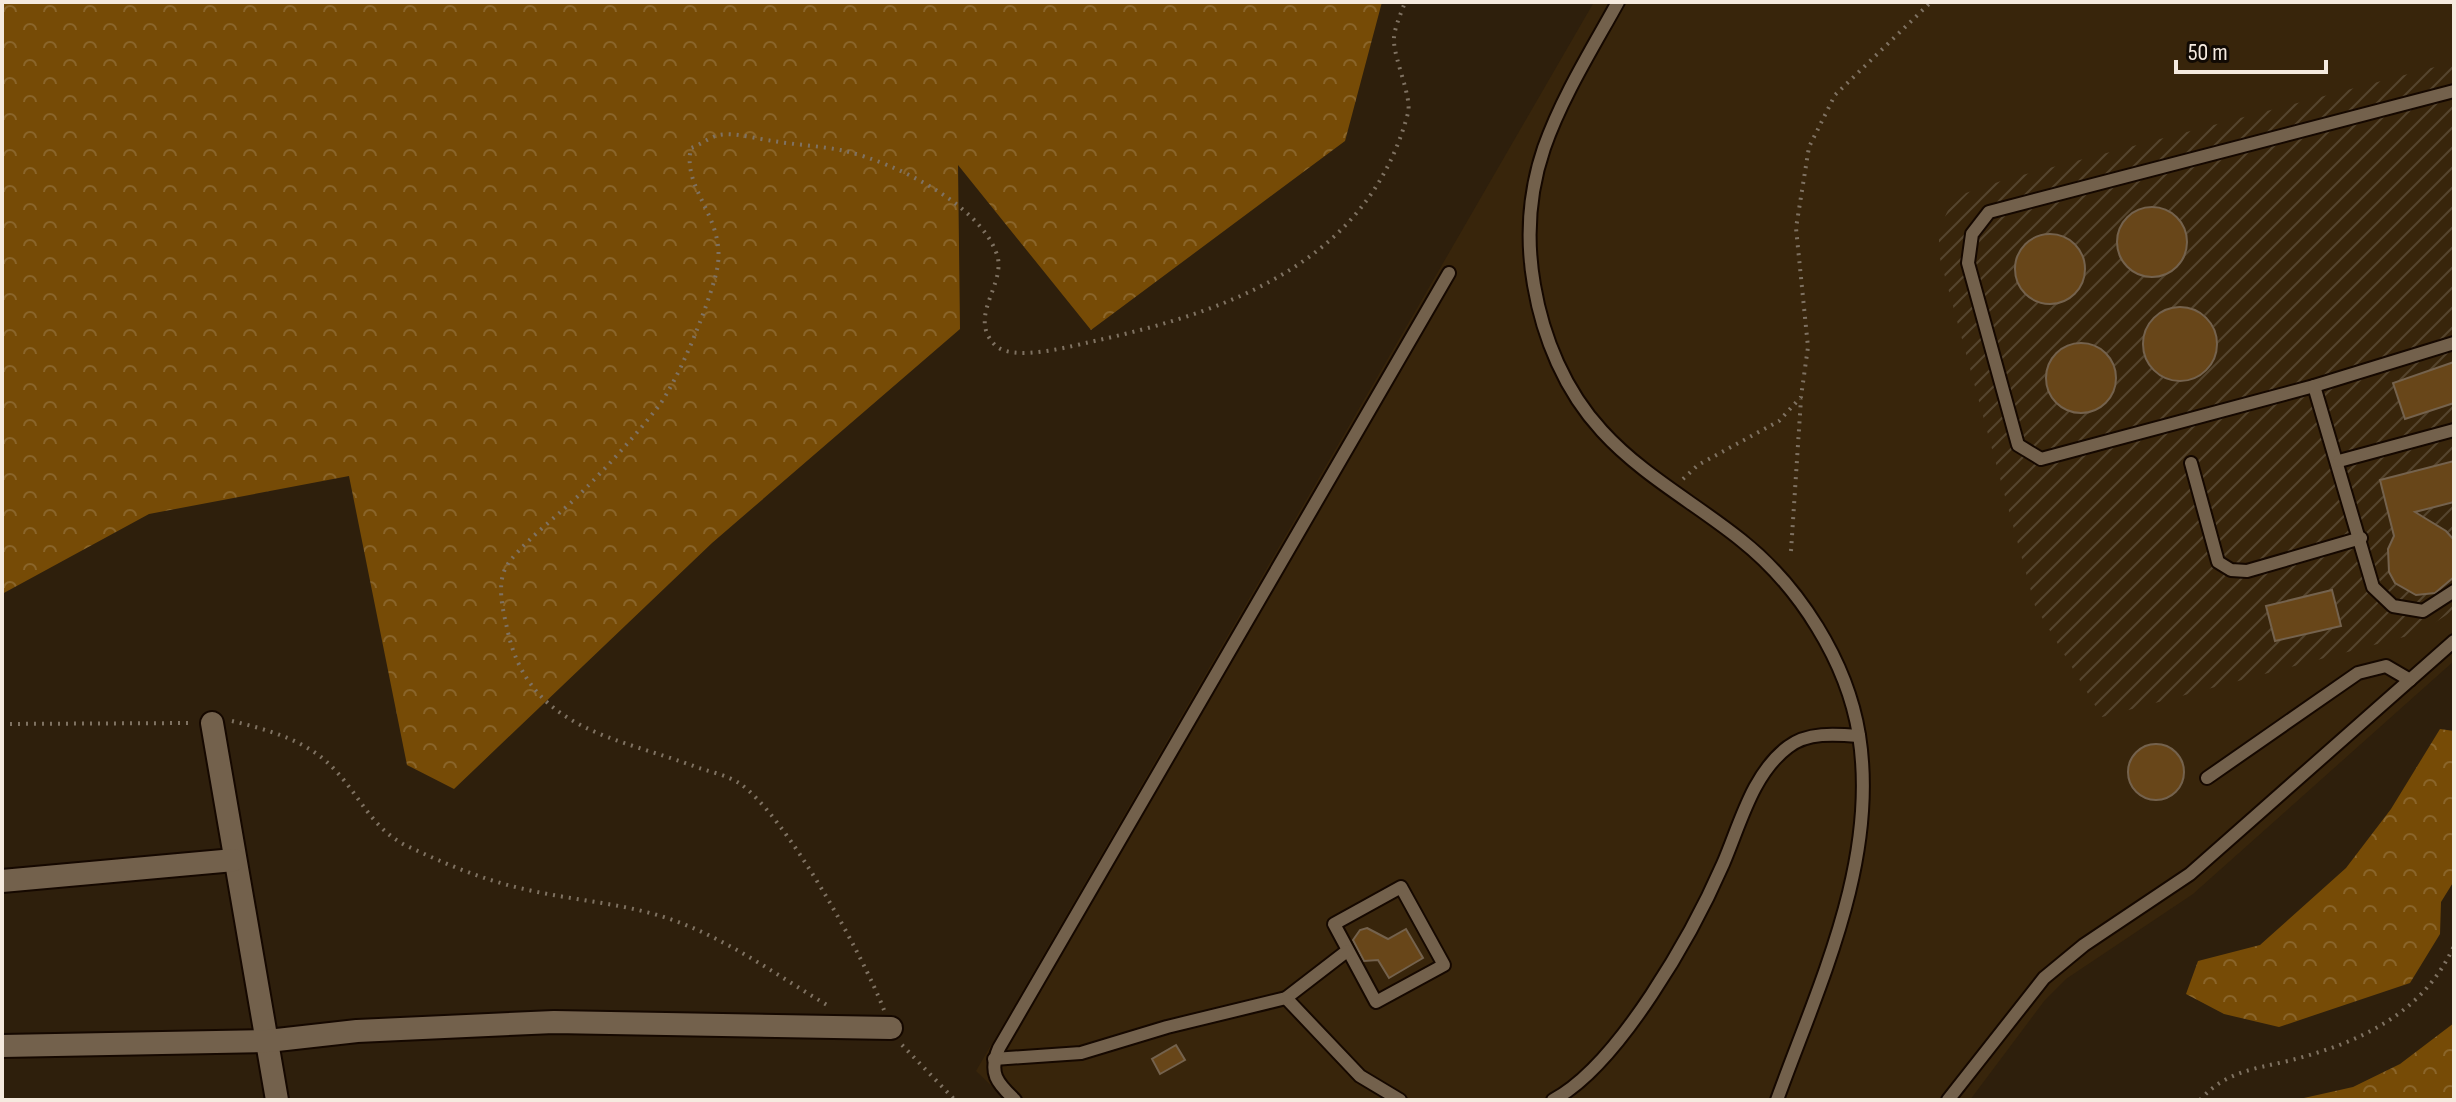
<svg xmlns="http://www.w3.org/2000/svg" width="2456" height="1102" font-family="'Sofia Sans Condensed',sans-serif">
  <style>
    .built { fill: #38250b }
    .industrial { fill: url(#industrial-furrows) }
    .forest { fill: url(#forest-crowns) }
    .building { fill: #684619; stroke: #74624d; stroke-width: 2 }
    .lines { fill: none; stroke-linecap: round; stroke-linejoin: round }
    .service-casing { stroke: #150800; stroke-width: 16 }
    .minor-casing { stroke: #150800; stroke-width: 26 }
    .path { stroke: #7f7262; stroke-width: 4; stroke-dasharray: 2 6; stroke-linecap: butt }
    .service { stroke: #73614c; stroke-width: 12 }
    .minor { stroke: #73614c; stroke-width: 22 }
  </style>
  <defs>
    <pattern id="industrial-furrows" width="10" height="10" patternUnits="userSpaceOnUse" patternTransform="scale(2)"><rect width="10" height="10" fill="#38250b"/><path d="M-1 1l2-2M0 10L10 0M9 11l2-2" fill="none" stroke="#55452e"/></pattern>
    <pattern id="forest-crowns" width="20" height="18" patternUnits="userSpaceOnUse" patternTransform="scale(2)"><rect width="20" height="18" fill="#764b06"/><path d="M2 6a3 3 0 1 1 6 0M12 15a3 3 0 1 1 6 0" fill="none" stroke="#8a652a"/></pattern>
  </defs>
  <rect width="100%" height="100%" fill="#2e1f0c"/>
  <!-- built -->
  <polygon class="built" points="1594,2 2454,2 2454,661 2193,894 2066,979 2045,1000 1970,1100 1006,1100 976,1071"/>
  <!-- industrial -->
  <polygon class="industrial" points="2454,62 2454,610 2419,633 2102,717 2035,606 1939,255 1939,230 1948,210 1966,193 2007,179"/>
  <!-- forest -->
  <g class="forest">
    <polygon points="2,2 1382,2 1345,141 1091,330 958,165 960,329 712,543 454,789 407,765 349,476 149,514 2,594"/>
    <polygon points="2440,729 2454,731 2454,881 2441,902 2440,934 2410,983 2279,1027 2224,1014 2186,994 2198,961 2260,945 2346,868 2391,809"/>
    <polygon points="2454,1023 2454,1100 2295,1100 2353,1087 2400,1064"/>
  </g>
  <!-- building -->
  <g class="building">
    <circle cx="2152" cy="242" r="35"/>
    <circle cx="2050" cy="269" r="35"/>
    <circle cx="2180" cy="344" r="37"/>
    <circle cx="2081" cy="378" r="35"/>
    <polygon points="2454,362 2454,403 2405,419 2393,383"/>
    <polygon points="2454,461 2454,502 2415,512 2446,531 2454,540 2454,577 2435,593 2416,595 2395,583 2389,572 2388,549 2394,536 2380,480"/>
    <polygon points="2332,590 2341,626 2275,641 2266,606"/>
    <circle cx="2156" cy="772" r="28"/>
    <polygon points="1367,928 1388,939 1406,929 1423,958 1389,978 1378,960 1364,961 1353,940 1360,930"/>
    <polygon points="1176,1045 1185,1060 1160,1074 1152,1059"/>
  </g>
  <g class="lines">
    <!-- service casing -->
    <g class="service-casing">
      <g id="service">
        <path d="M1618 2C1592 49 1562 97 1544 148 1529 192 1526 239 1534 285 1543 338 1565 391 1602 431 1642 475 1695 503 1741 540 1799 586 1847 661 1859 735 1879 861 1819 984 1777 1100"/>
        <polyline points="2454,91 1989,212 1972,234 1968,263 2018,445 2041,459 2314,386 2454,343"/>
        <polyline points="2314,386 2373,587 2393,606 2423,611 2454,591"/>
        <polyline points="2339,461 2454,430"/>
        <polyline points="2191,463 2218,562 2231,570 2247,571 2361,538"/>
        <polyline points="2207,778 2358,673 2386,666 2410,680"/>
        <polygon points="1401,887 1444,965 1376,1002 1334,924"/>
        <polyline points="1286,998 1360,1076 1400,1100"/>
        <polyline points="994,1059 1081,1053 1167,1027 1286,998 1347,951"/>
        <path d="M1015 1100C997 1083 988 1073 999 1048L1449 273"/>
        <path d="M1553 1100C1619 1065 1693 933 1723 864 1740 825 1752 774 1788 747 1807 732 1835 734 1859 736"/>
        <polyline points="1948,1100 2044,978 2084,945 2190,874 2454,641"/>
      </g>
    </g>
    <!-- minor casing -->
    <g class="minor-casing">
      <g id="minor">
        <polyline points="212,723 277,1100"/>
        <polyline points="2,881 234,860"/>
        <polyline points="2,1046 268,1041 357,1031 554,1022 891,1028"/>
      </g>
    </g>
    <!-- path -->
    <g class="path">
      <polyline points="1683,479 1698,465 1779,421 1801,397 1808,347 1796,228 1809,147 1835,95 1931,2"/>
      <polyline points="1791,551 1801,399"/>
      <path d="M232 721C269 730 309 741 335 770 359 795 372 828 405 845 443 863 483 880 524 889 566 899 609 902 650 913 715 930 770 971 827 1005"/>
      <polyline points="2,724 192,723"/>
      <path d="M884 1010C863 955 785 814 739 783 728 776 712 772 699 768 618 737 528 731 507 628 503 610 497 587 505 569 515 548 564 511 582 492 608 466 635 436 658 407 679 379 707 309 716 274 730 220 681 191 691 148 700 145 710 137 719 135 734 132 757 139 773 141 797 145 822 146 845 151 895 163 977 203 996 252 1009 282 967 315 994 344 1011 364 1075 345 1099 340 1233 310 1369 260 1408 113 1412 98 1395 61 1394 42 1393 30 1401 14 1405 2"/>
      <polyline points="902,1045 955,1100"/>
      <path d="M2200 1100C2225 1072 2253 1069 2288 1061 2358 1043 2422 1015 2454 946"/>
    </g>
    <!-- service -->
    <use href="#service" class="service"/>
    <!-- minor -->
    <use href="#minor" class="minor"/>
  </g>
  <!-- border -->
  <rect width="2456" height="1102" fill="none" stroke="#f5eadf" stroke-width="8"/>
  <!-- scale -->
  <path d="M2176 60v12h150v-12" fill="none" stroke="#f5eadf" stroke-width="4"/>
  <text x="2188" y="60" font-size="24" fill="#f5eadf" stroke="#110a04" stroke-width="6" paint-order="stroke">50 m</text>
</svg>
